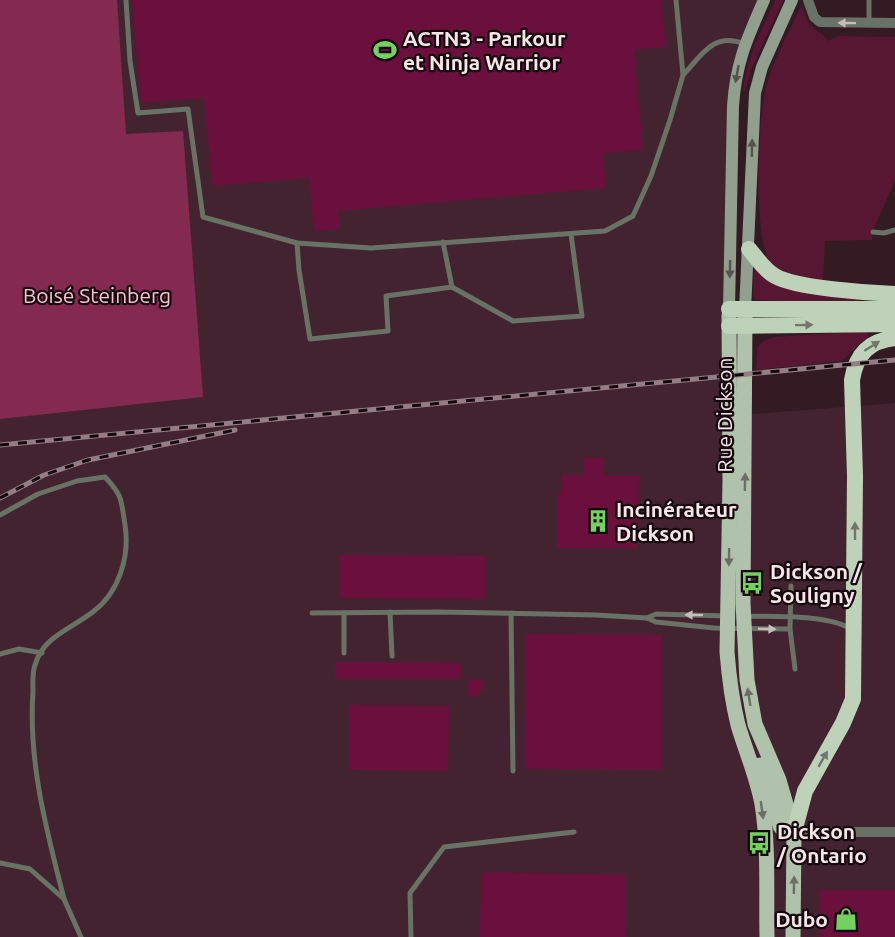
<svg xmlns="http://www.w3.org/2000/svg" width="895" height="937" font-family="Ubuntu,sans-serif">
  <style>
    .built { fill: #43232f }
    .green { fill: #571733 }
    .forest { fill: #842a51 }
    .building { fill: #6b103c }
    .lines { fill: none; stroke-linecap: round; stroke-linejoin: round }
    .service { stroke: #697267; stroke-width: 5 }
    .minor { stroke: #697267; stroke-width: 10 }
    .secondary { stroke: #919f8e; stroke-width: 12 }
    .primary { stroke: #b0c2ac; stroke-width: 15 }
    .trunk { stroke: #bed2ba; stroke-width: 16 }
    .rail-casing { stroke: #947e85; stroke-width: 5 }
    .rail { stroke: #14080c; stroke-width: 3; stroke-dasharray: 9; stroke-linecap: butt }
    .oneway { fill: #c6bdbd }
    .oneway2 { fill: #52544d }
    .oneway3 { fill: #72776c }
    .oneway4 { fill: #6a6e64 }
    .labels { text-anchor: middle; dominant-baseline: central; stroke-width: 4.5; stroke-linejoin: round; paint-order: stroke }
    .poi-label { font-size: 21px; font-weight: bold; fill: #f8e6eb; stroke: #14080c; text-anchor: start }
    .park-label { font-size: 21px; fill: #f6c1d2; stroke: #14080c }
    .street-label { font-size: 21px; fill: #f8e6eb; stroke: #14080c }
  </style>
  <rect width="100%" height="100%" fill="#331a23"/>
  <!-- built -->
  <polygon class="built" points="0,0 764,0 738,66 729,416 895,403 895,937 0,937"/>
  <!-- green -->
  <g class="green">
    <path d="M775 0H783L751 70 745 91H743C746 59 762 29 775 0Z"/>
    <path d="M800 8H803C805 15 807 22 812 27 818 33 824 33 828 41L838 36 895 37V181L873 230 872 240 825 241 823 281C805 278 786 279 772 265 752 244 758 117 766 88 773 60 788 34 800 8Z"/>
    <polygon points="754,267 858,298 858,303 756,300 753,294"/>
    <polygon points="866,331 869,337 859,344 842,361 756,370 757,347 765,340 775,337"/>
  </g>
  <!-- forest -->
  <polygon class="forest" points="0,0 117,0 126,134 183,131 203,397 0,419"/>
  <!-- building -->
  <g class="building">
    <polygon points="132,0 661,0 666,47 634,50 643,150 603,153 606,188 338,211 340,229 314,231 309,178 212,186 204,98 141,103"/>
    <polygon points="584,458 604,458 604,476 639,476 638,548 557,548 558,493 562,493 562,475 584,475"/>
    <polygon points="339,555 485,556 485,599 339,598"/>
    <polygon points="526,634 662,635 662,770 525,769"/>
    <polygon points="335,662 462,663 461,679 335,679"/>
    <polygon points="468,680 484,680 484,690 480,690 480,696 468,696"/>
    <polygon points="349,705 449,706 448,771 349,770"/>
    <polygon points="481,872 626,875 625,937 480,937"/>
    <rect x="819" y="890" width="76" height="47"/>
  </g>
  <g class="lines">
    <!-- service -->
    <g class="service">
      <polyline points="126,0 130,61 138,113 188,109 203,217 297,243 371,248 605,231 633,216 651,176 670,120 683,75 676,0"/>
      <polyline points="869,23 869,0"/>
      <path d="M683 75C701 56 714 31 744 44"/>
      <polyline points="873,232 884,233 895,230"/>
      <polyline points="443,242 452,287"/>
      <polyline points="297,243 299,270 310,339 388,331 386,296 452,287 513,321 582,316 571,234"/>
      <path d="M0 515 38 494 77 481 105 477C123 496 121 500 125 525 130 556 119 592 94 611 73 628 43 636 35 665 32 673 33 684 33 692 28 763 47 832 64 899"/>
      <polyline points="791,586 790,629 795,669"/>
      <polyline points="390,612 392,656"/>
      <polyline points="312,613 439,612 596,615 647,618 656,622 714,628 790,629"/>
      <polyline points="511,613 513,771"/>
      <path d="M745 616C773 617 828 614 851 629"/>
      <polyline points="647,618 656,614 727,616"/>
      <polyline points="344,653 344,613"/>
      <polyline points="0,654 19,649 42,653"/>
      <polyline points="0,863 30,869 64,899 81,937"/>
      <polyline points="411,937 410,893 444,847 574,832"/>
    </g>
    <!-- minor -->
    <g class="minor">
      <polyline points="808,0 814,17 820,22 895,23"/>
      <polyline points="794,832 895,832"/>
    </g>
    <!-- secondary -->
    <g class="secondary">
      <path d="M729 309 733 106C736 62 747 39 764 0"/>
      <polyline points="745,310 755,93 762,67 792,0"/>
    </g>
    <!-- primary -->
    <g class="primary">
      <path d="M729 315 730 480 727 652C729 677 732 701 738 725 746 752 757 777 762 804 769 848 766 893 767 937"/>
      <polyline points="745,316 743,603 747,680 755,724 779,780 794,832 793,937"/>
      <polyline points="760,765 772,794 780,826 783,830 794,832"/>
    </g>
    <!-- trunk -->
    <g class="trunk">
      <path d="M749 249C757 258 764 270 775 276 795 288 869 293 895 294"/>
      <polyline points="729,309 895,309"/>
      <polyline points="729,326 895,324"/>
      <path d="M794 832 805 791 843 723 853 699 855 476 852 380C856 354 869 341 895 338"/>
    </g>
    <!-- rail casing -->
    <g class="rail-casing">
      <g id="rail">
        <polyline points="0,445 895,360"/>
        <polyline points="0,498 44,475 88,460 235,430"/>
      </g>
    </g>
    <!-- rail -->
    <use href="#rail" class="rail"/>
  </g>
  <!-- one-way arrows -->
  <defs><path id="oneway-solid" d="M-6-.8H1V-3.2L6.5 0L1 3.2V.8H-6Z" transform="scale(1.5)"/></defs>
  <g class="oneway">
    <use href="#oneway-solid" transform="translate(847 23) rotate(-179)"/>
    <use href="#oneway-solid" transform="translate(694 615) rotate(-179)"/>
    <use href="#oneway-solid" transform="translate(767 629) rotate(2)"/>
  </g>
  <g class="oneway2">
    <use href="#oneway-solid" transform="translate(737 74) rotate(100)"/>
    <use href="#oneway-solid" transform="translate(752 148) rotate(-89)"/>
    <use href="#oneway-solid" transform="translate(730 269) rotate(91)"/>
  </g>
  <g class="oneway3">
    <use href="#oneway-solid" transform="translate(804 325) rotate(-1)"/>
    <use href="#oneway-solid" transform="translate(872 346) rotate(-32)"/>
    <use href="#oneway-solid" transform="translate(855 531) rotate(-90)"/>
    <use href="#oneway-solid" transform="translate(823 759) rotate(-60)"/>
  </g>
  <g class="oneway4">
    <use href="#oneway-solid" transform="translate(745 482) rotate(-89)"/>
    <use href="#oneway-solid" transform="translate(729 557) rotate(91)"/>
    <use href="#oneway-solid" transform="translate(749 697) rotate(-99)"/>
    <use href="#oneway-solid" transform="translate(762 810) rotate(82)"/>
    <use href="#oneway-solid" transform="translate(794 885) rotate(-89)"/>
  </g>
  <!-- icons -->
  <defs>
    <g id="stadium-bare" transform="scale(1.8)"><path d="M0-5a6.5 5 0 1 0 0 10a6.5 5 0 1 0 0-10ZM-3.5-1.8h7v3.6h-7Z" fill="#73d25d" stroke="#14080c" stroke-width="2.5" paint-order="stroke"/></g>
    <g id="building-bare" transform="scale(1.8)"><path d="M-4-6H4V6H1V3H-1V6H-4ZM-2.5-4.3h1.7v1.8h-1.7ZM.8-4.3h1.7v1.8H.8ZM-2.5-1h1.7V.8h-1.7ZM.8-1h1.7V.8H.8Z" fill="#73d25d" stroke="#14080c" stroke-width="2.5" paint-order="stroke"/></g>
    <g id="bus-bare" transform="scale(1.8)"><path d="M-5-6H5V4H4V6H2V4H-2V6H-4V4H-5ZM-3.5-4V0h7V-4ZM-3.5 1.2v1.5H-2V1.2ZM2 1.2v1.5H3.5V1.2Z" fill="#73d25d" stroke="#14080c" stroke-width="2.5" paint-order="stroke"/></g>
    <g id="shop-bare" transform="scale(1.8)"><path d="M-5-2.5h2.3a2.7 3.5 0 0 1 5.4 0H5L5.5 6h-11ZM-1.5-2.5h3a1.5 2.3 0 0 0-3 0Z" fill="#73d25d" stroke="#14080c" stroke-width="2.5" paint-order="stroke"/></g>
  </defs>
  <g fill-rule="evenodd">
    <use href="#stadium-bare" x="385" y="50"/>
    <use href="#building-bare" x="598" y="521"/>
    <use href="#bus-bare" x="752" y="583"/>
    <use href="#bus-bare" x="759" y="843"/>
    <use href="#shop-bare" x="846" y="919"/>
  </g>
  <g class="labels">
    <!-- poi labels -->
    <g class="poi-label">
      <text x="403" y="38">ACTN3 - Parkour<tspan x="403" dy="24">et Ninja Warrior</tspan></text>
      <text x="616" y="509">Incinérateur<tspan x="616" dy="24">Dickson</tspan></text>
      <text x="770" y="571">Dickson /<tspan x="770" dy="24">Souligny</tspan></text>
      <text x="777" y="831">Dickson<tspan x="777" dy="24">/ Ontario</tspan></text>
      <text x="828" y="919" text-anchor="end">Dubo</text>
    </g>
    <!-- park labels -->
    <g class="park-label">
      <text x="97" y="295">Boisé Steinberg</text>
    </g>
    <!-- street labels -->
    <g class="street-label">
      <text transform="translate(724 415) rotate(-90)">Rue Dickson</text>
    </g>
  </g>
</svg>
